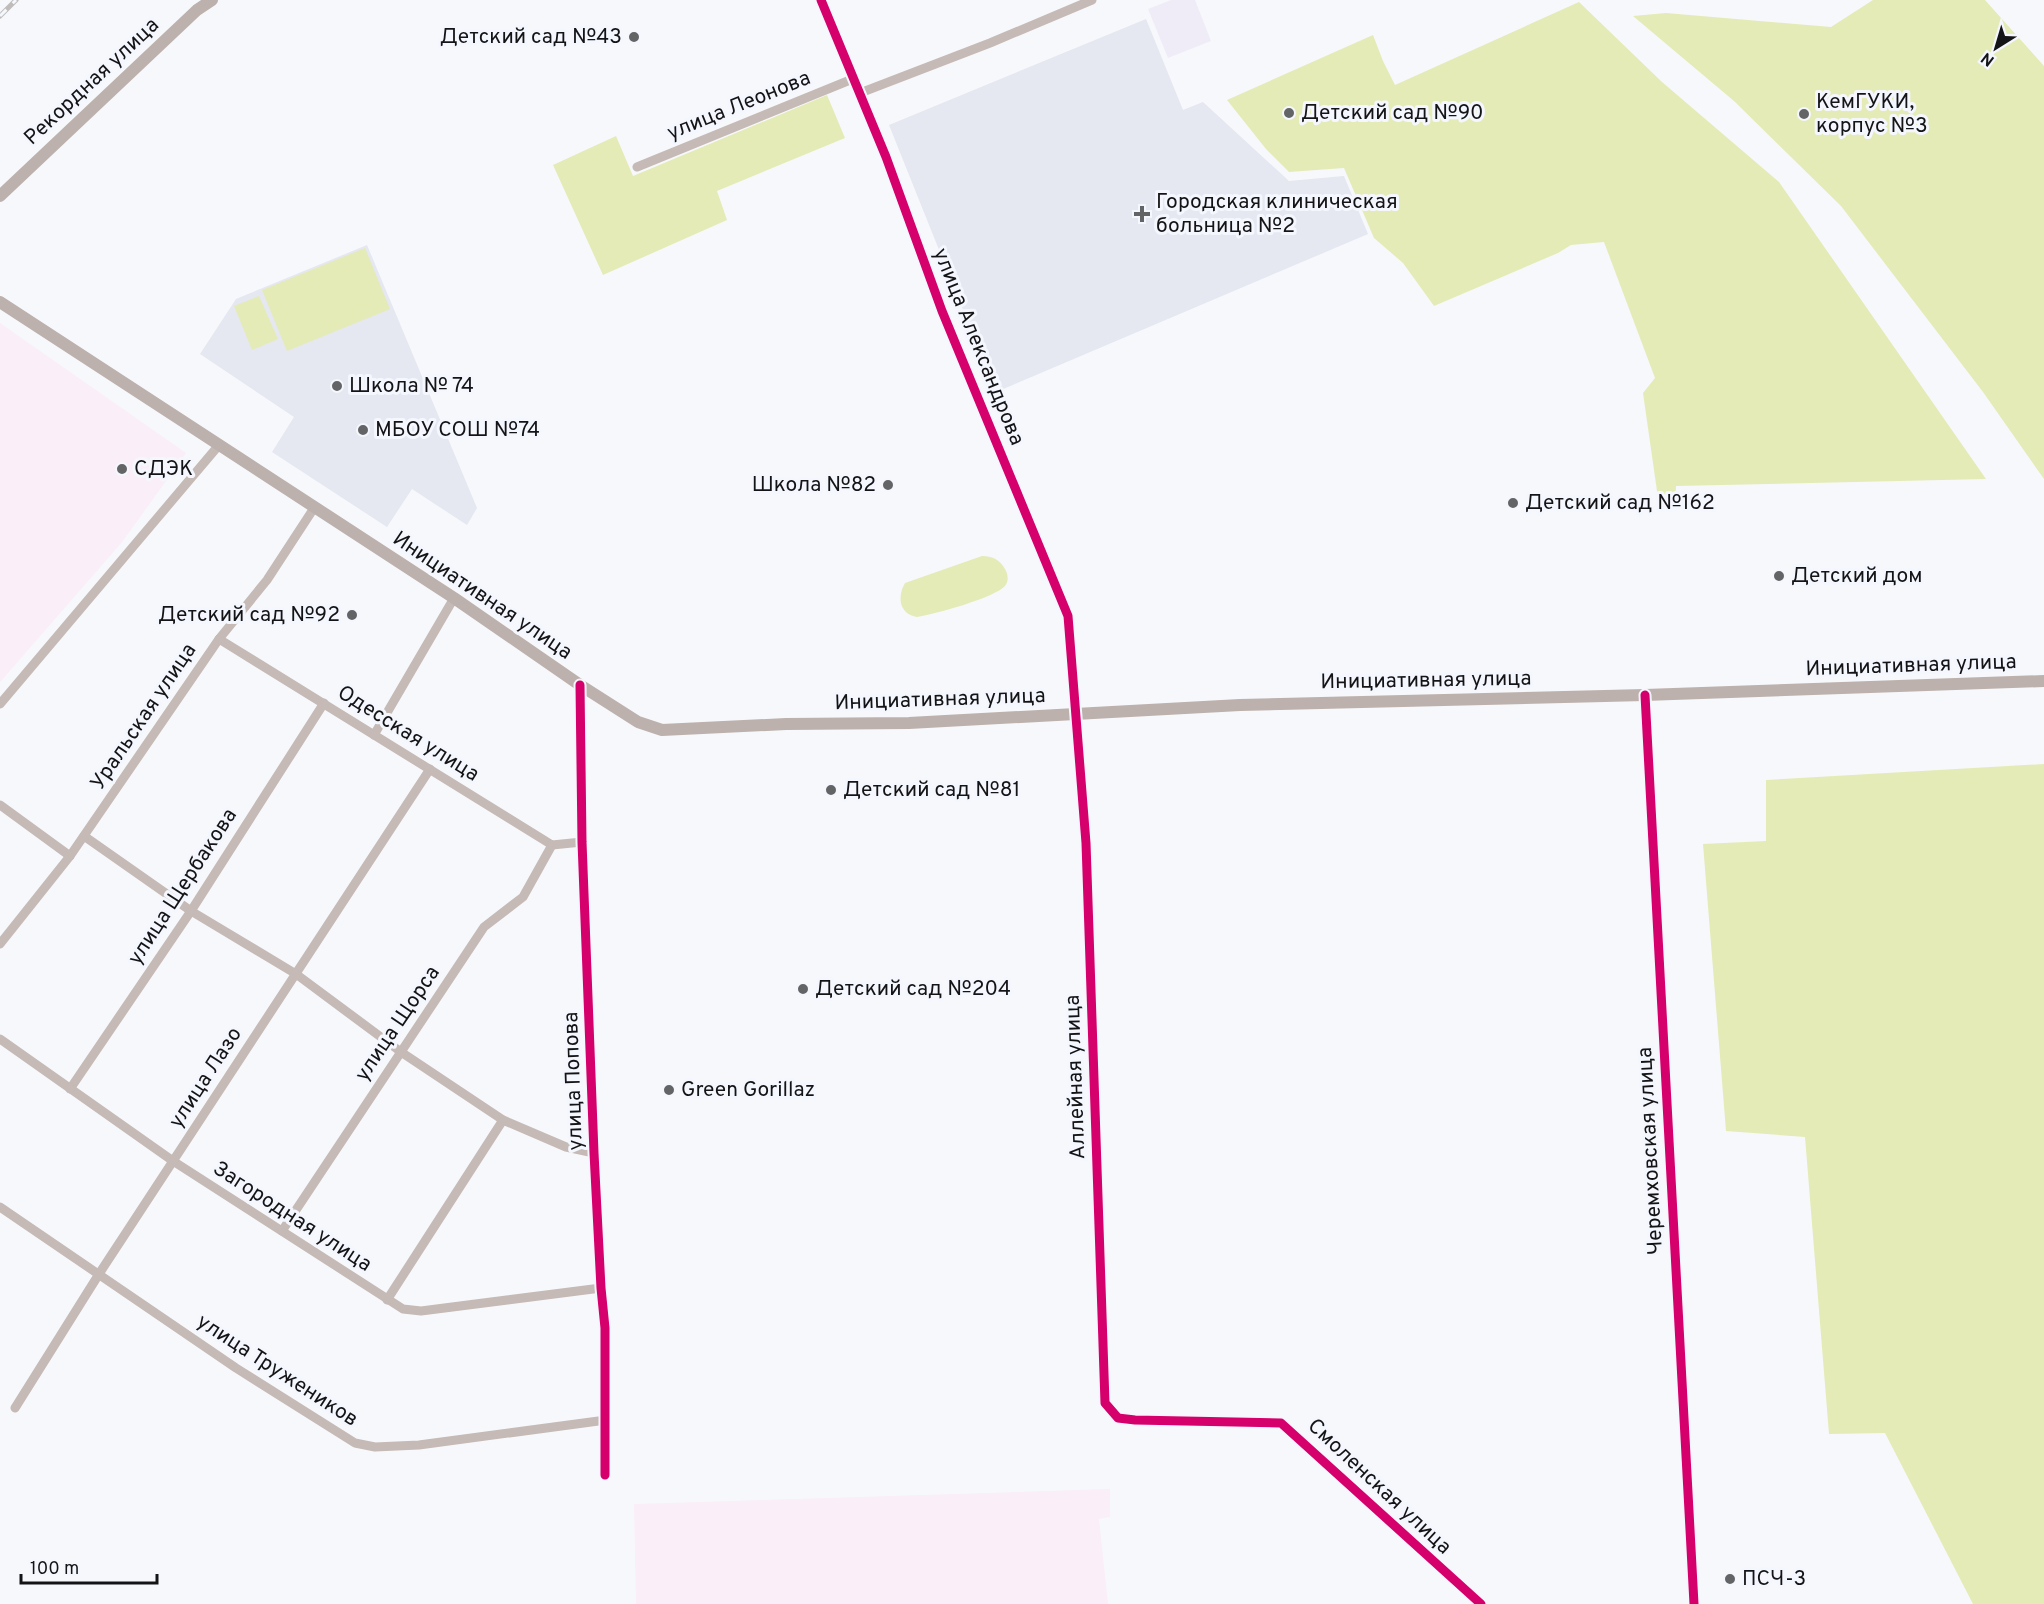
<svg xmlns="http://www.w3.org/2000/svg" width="2044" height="1604" font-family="Overpass,sans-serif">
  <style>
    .commercial { fill: #efecf7 }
    .industrial { fill: #faeef8 }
    .built { fill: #e5e7f1 }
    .green { fill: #e4ebb6 }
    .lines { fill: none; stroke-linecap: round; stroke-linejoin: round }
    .minor { stroke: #c5bab5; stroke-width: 9 }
    .major { stroke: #bcb1ac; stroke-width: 12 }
    .rail-casing { stroke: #bfbcbb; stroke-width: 5 }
    .rail { stroke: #f5f7fe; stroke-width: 3; stroke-dasharray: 9; stroke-linecap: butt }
    .cycleway-casing { stroke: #f5f7fe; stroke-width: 13 }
    .cycleway { stroke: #d6006c; stroke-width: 9 }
    .poi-dot { fill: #636466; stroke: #f5f7fe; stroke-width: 2 }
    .labels { text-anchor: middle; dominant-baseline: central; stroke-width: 6; stroke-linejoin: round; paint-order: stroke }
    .poi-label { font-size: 21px; fill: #141416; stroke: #f5f7fe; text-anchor: start }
    .street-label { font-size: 21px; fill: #141416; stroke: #f5f7fe }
  </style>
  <rect width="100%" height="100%" fill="#f7f8fc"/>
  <!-- commercial -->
  <polygon class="commercial" points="1171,0 1195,0 1211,41 1168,58 1148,9"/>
  <!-- industrial -->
  <g class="industrial">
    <polygon points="0,323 186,453 122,542 0,682"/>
    <polygon points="1110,1489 1110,1517 1099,1519 1108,1604 636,1604 634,1504"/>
  </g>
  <!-- built -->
  <g class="built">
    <polygon points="1146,19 1183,110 1203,102 1289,181 1344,176 1368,234 996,392 889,125"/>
    <polygon points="367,245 477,508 467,525 412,489 387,527 272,452 294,417 200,354 236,299"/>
  </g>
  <!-- green -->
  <g class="green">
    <polygon points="1873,0 1985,0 2044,66 2044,479 1983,392 1841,206 1734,101 1633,16 1666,13 1831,27"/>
    <polygon points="1579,2 1662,82 1779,182 1986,479 1676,486 1675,504 1659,505 1643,393 1655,378 1604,242 1571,245 1558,253 1434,306 1403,263 1374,238 1344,168 1289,172 1266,149 1227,100 1373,35 1383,61 1395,85"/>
    <polygon points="827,95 845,138 717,191 727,220 603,275 553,165 616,136 633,176"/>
    <polygon points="365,248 390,309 287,351 262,290"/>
    <polygon points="259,296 278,339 252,350 234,306"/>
    <path d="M982 556C992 556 999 559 1005 569 1008 574 1009 581 1005 586 994 598 935 614 917 617 899 614 897 597 905 583Z"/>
    <polygon points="2044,764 2044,1604 1973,1604 1885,1433 1829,1434 1805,1137 1726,1131 1703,844 1766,841 1766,780"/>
  </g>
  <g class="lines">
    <!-- minor -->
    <g class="minor">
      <polyline points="821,0 886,157 942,311 1068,616 1086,843 1105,1403 1118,1418 1135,1420 1281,1423 1481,1604"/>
      <polyline points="860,93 990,43 1092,0"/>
      <polyline points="637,167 855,78"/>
      <polyline points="219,639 552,845 582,842"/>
      <polyline points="580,685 582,842 594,1153 601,1288 605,1328 605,1475"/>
      <polyline points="1645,695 1694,1604"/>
      <polyline points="0,704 219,445"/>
      <polyline points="374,735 454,598"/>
      <polyline points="0,805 70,856"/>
      <polyline points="84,836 191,911 296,974 401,1052 503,1120 566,1147 594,1153"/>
      <polyline points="0,944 70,856 219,639 267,580 314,508"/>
      <polyline points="0,1039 173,1161 403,1309 421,1311 601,1288"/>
      <polyline points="70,1089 191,911 324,703"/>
      <polyline points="0,1207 236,1368 355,1443 375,1447 419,1445 606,1420"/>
      <polyline points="282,1231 484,927 523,897 552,845"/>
      <polyline points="387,1300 503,1120"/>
      <polyline points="15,1408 99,1274 430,769"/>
    </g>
    <!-- major -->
    <g class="major">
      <polyline points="0,196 197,10 212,0"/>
      <polyline points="0,302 454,598 580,685 638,722 662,730 786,724 909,723 1240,705 1645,695 2044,681"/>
    </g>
    <!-- rail casing -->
    <g class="rail-casing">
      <polyline id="rail" points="0,16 16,0"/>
    </g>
    <!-- rail -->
    <use href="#rail" class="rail"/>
    <!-- cycleway casing -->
    <g class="cycleway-casing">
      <g id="cycleway">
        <polyline points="821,0 886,157 942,311 1068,616 1086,843 1105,1403 1118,1418 1135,1420 1281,1423 1481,1604"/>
        <polyline points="580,685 582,842 594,1153 601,1288 605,1328 605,1475"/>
        <polyline points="1645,695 1694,1604"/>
      </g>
    </g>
    <!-- cycleway -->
    <use href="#cycleway" class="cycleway"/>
  </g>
  <!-- markers -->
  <g class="poi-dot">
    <circle cx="634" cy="37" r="6"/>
    <circle cx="1289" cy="113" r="6"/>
    <circle cx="1804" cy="114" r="6"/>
    <path d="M1139 205h6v6h6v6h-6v6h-6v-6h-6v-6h6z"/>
    <circle cx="337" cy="386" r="6"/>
    <circle cx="363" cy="430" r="6"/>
    <circle cx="122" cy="469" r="6"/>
    <circle cx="888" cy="485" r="6"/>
    <circle cx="1513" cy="503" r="6"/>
    <circle cx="1779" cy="576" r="6"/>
    <circle cx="352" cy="615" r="6"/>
    <circle cx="831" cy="790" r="6"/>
    <circle cx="803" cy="989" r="6"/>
    <circle cx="669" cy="1090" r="6"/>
    <circle cx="1730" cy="1579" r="6"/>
  </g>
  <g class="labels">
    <!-- poi labels -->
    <g class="poi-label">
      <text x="622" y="37" text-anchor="end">Детский сад №43</text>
      <text x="1816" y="102">КемГУКИ,<tspan x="1816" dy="24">корпус №3</tspan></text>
      <text x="1301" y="113">Детский сад №90</text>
      <text x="1156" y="202">Городская клиническая<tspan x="1156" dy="24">больница №2</tspan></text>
      <text x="349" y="386">Школа № 74</text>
      <text x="375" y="430">МБОУ СОШ №74</text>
      <text x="134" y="469">СДЭК</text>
      <text x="876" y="485" text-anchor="end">Школа №82</text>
      <text x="1525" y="503">Детский сад №162</text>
      <text x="1791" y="576">Детский дом</text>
      <text x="340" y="615" text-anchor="end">Детский сад №92</text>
      <text x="843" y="790">Детский сад №81</text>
      <text x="815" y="989">Детский сад №204</text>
      <text x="681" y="1090">Green Gorillaz</text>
      <text x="1742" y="1579">ПСЧ-3</text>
    </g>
    <!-- street labels -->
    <g class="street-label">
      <text transform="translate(92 82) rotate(-43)">Рекордная улица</text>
      <text transform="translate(739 106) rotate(-22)">улица Леонова</text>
      <text transform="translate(978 347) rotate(68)">улица Александрова</text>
      <text transform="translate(482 596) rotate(34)">Инициативная улица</text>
      <text transform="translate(1911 666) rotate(-2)">Инициативная улица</text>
      <text transform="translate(1426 681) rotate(-1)">Инициативная улица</text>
      <text transform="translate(940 700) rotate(-2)">Инициативная улица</text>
      <text transform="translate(144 717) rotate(-56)">Уральская улица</text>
      <text transform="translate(408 734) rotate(32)">Одесская улица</text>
      <text transform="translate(183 887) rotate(-57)">улица Щербакова</text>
      <text transform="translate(398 1024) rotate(-56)">улица Щорса</text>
      <text transform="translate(1076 1077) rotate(-92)">Аллейная улица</text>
      <text transform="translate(206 1078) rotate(-57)">улица Лазо</text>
      <text transform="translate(574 1081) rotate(-92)">улица Попова</text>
      <text transform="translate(1651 1151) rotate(-93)">Черемховская улица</text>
      <text transform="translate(292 1217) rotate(33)">Загородная улица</text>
      <text transform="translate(277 1371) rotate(33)">улица Тружеников</text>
      <text transform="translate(1379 1487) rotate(43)">Смоленская улица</text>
    </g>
  </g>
  <!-- north arrow -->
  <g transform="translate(1996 48) rotate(217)" stroke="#f5f7fe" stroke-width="4.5" paint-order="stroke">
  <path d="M0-4.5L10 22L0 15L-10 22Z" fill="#141416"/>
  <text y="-9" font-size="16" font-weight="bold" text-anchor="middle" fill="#141416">N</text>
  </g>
  <!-- scale -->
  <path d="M21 1574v9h136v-9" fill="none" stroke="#141416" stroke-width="3"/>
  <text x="30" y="1574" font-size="18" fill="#141416" stroke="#f5f7fe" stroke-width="4.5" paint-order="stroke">100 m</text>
</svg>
